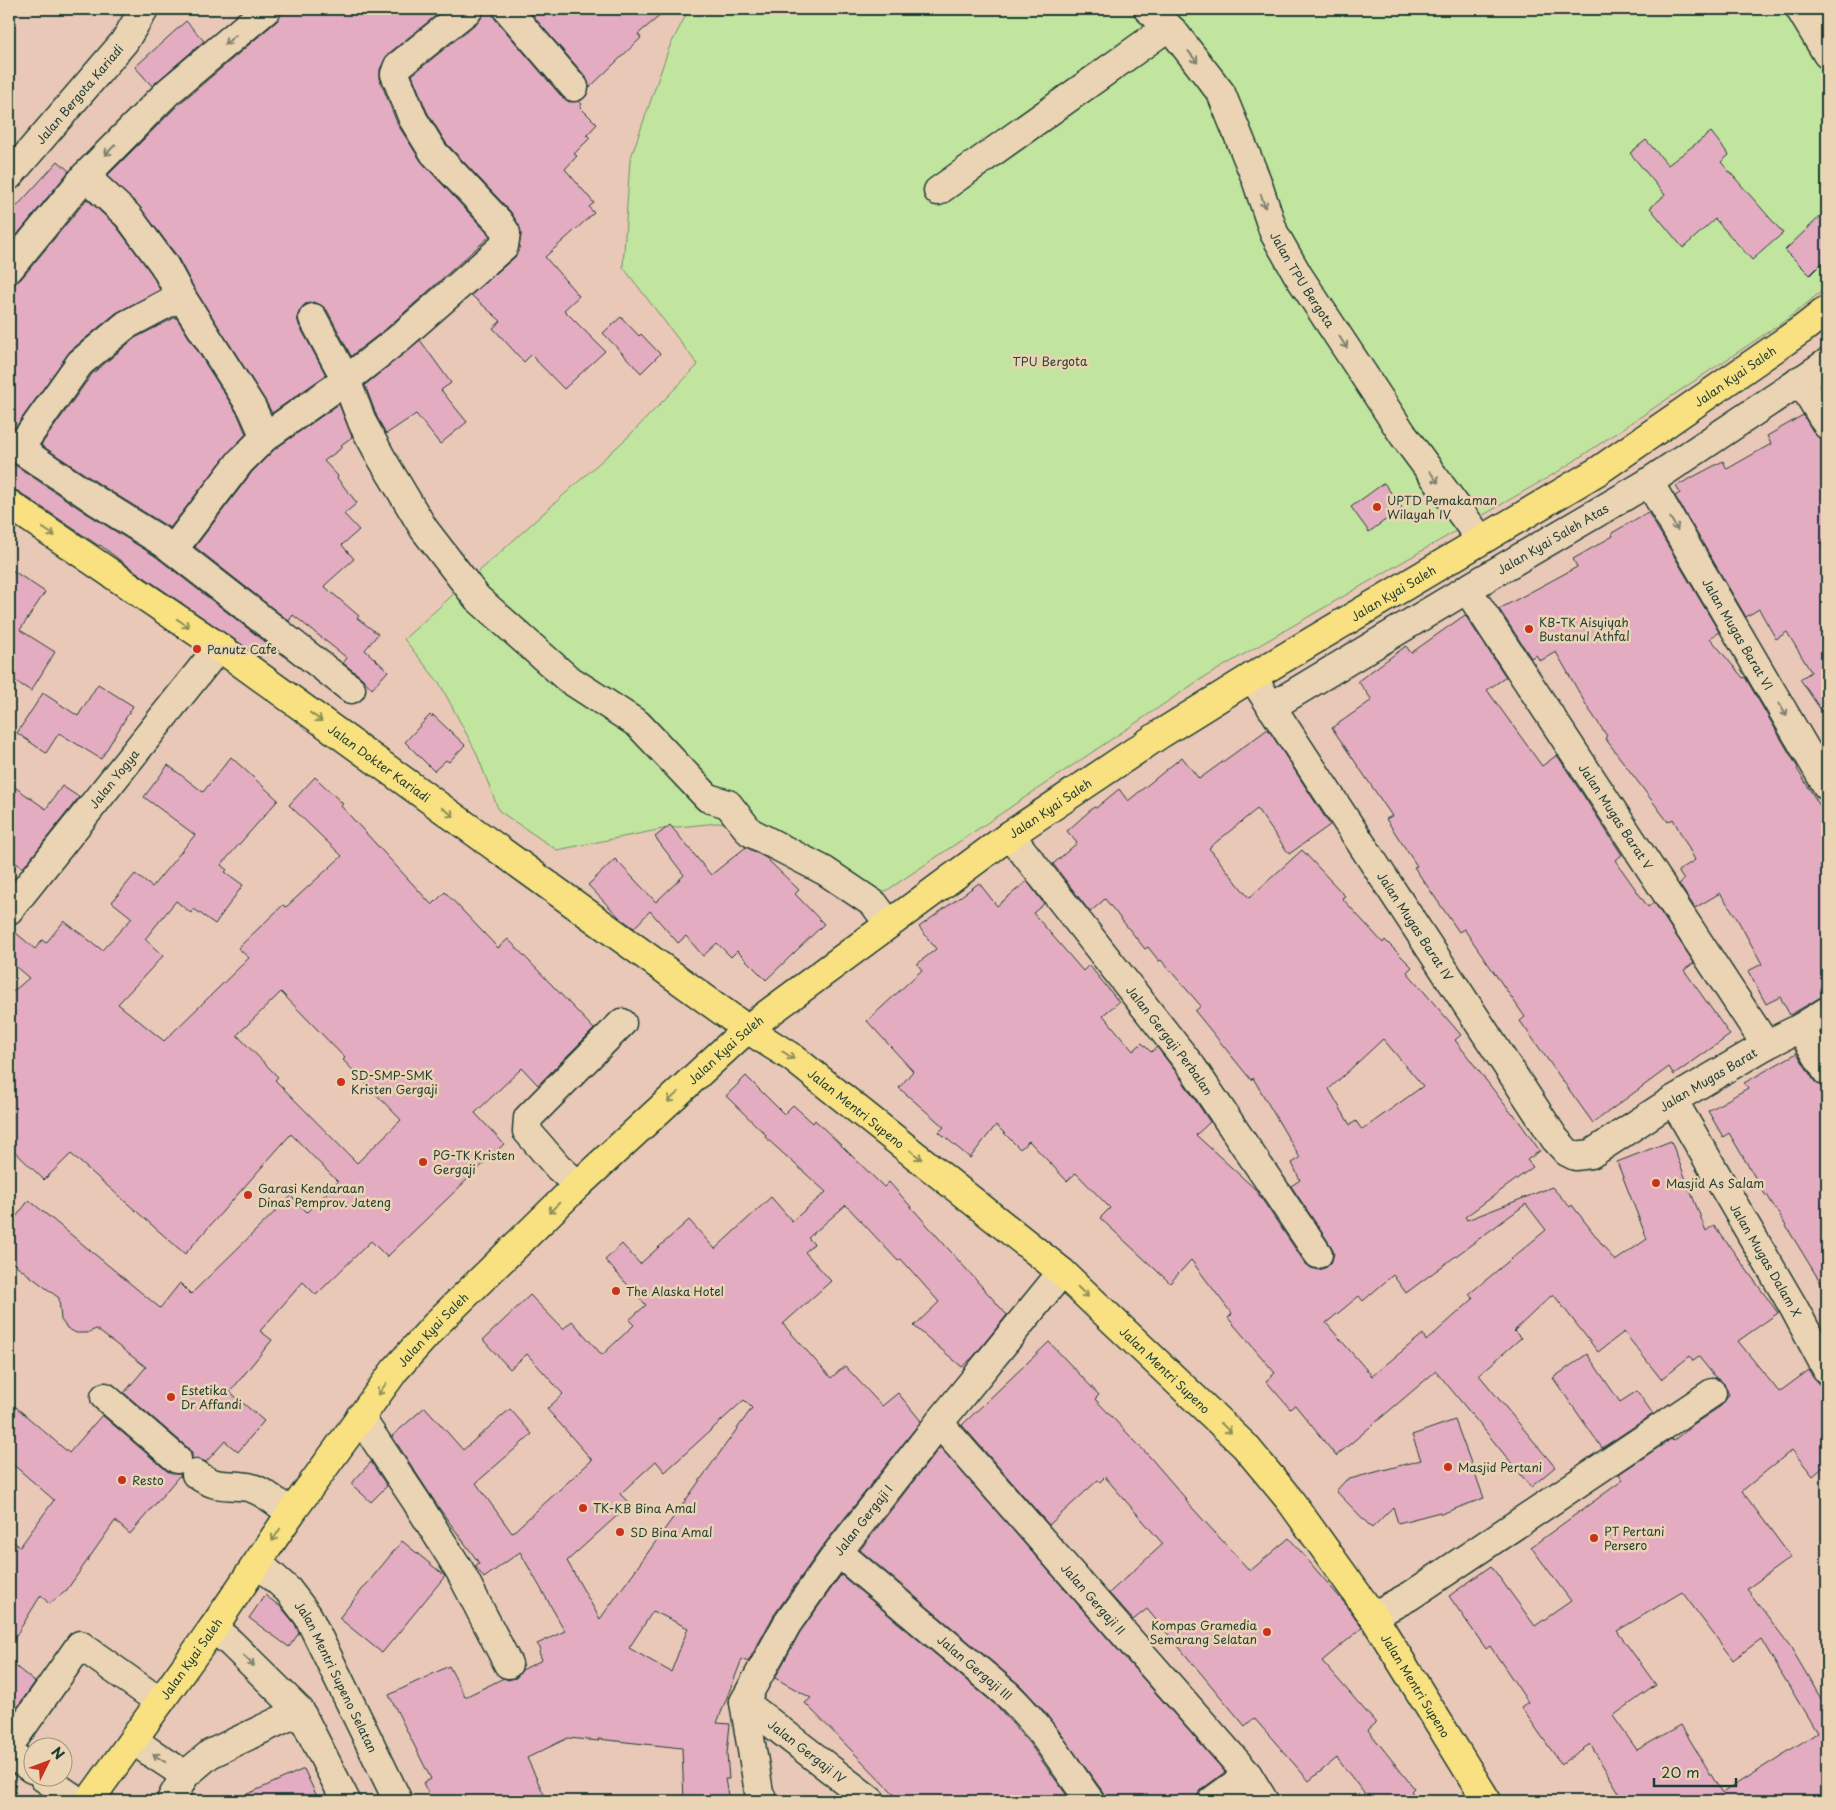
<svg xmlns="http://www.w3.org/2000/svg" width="1836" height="1810" font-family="'Playpen Sans',sans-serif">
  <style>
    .green { fill: #c1e49e; stroke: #709069 }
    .building { fill: #e3acc1; stroke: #1f3d34; fill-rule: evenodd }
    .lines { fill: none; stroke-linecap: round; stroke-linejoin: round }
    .minor-casing { stroke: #1f3d34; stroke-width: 31 }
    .major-casing { stroke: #1f3d34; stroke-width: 31 }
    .minor { stroke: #ebd4b3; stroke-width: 28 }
    .major { stroke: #f9e181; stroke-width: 28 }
    .oneway { stroke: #7b816d }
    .oneway2 { stroke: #8c8f5a }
    .poi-dot { fill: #c8321e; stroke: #ebd4b3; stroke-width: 2 }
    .labels { text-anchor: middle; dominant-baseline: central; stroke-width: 5; stroke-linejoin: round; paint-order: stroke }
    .street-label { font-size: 12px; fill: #1f3d34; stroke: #ebd4b3 }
    .park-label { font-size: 12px; fill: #274539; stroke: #ebd4b3 }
    .poi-label { font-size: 12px; fill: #1f3d34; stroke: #ebd4b3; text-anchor: start }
  </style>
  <rect width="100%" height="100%" fill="#e9c8b7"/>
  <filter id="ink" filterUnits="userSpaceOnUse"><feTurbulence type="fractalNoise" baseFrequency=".02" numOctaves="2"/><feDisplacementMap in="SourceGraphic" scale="10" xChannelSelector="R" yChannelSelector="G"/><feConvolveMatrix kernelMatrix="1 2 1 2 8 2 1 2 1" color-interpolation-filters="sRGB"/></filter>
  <g filter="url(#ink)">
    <!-- green -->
    <polygon class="green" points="684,9 1827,9 1827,287 1786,320 1559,471 1198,681 871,901 748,820 668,828 557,850 499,811 476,752 440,684 404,639 628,437 698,365 623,267 630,160 669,48 687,13"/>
    <!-- building -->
    <g class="building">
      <polygon points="282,9 444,9 388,54 380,69 380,80 398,125 421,161 490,236 387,328 351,356 327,310 321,305 314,302 305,304 300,310 297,317 299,325 326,375 272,413 265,400 194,288 177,256 140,207 107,176 179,104 277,21 281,15"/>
      <polygon points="484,9 492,9 495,19 562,97 569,102 579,101 582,104 580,107 597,124 587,135 590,138 574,154 577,156 565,169 594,203 589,207 594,213 545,257 579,296 564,310 605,351 564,389 531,355 524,362 493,328 501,321 471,295 515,257 519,248 521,235 519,225 510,211 446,143 427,112 412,75 479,21 483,15"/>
      <polygon points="527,9 668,9 638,34 641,38 589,88 586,77"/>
      <polygon points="186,21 204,41 152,86 135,67"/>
      <polygon points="1711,132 1729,155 1721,162 1783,233 1752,260 1715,219 1683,248 1650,208 1665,195 1630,153 1646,140 1668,165"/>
      <polygon points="58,161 69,171 16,236 9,230 9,215"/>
      <polygon points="87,199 116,226 151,273 160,290 116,313 70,351 15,428 9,427 9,290 14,284 21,279"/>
      <polygon points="1827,210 1827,258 1810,275 1785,250"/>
      <polygon points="176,317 238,415 246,434 228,453 170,528 104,487 41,445 92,374 135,338"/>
      <polygon points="621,317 639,336 641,334 660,354 641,373 603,333"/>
      <polygon points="420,340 451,383 441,390 467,422 440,444 416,414 386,434 377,417 365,385"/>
      <polygon points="339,404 352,437 341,445 343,447 324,461 338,476 337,478 357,503 344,514 359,530 342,545 354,559 324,586 359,616 357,618 378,634 365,650 388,671 372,689 361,677 343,663 347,658 293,615 289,621 195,547 252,472 275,449"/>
      <polygon points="1803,415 1814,433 1823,440 1827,447 1827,719 1800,679 1811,672 1787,632 1776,639 1759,609 1746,617 1675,496 1680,493 1676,486 1723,461 1727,469 1771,444 1767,436"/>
      <polygon points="9,461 86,513 155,556 269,645 260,657 125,564 100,545 99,546 18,491 9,489"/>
      <polygon points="1384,483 1402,508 1369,532 1351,507"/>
      <polygon points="1648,512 1719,632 1710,638 1743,678 1745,677 1798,768 1797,769 1827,817 1827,996 1819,998 1790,1015 1780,997 1766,1004 1748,971 1762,964 1735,915 1720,893 1695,908 1679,884 1684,880 1678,871 1695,860 1673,819 1668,822 1605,738 1607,736 1588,708 1556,652 1540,661 1536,655 1531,658 1499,609 1577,567 1573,559 1613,536 1612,533"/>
      <polygon points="9,568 45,592 20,630 55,652 31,691 9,677"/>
      <polygon points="1465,615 1506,677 1487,690 1542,766 1557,755 1622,855 1615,860 1648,907 1654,902 1694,963 1684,970 1730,1035 1674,1075 1669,1067 1593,1123 1520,1021 1525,1017 1464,929 1459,932 1414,867 1417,866 1386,819 1392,816 1332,728 1372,700 1358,681 1406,646 1411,653"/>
      <polygon points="98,684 133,706 101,759 59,733 46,753 17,733 43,693 78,716"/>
      <polygon points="430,715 432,717 433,715 465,745 449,762 446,760 434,771 405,742"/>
      <path d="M1268 729 1330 825 1289 854 1257 809 1209 848 1249 898 1302 850 1345 896 1342 898 1383 943 1385 940 1412 967 1407 972 1461 1035 1455 1040 1512 1114 1513 1113 1540 1151 1527 1160 1533 1167 1465 1217 1467 1220 1552 1187 1570 1207 1572 1205 1615 1261 1647 1239 1617 1162 1671 1141 1706 1231 1714 1225 1778 1313 1738 1341 1779 1392 1809 1370 1813 1378 1827 1393V1464L1813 1476 1792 1450 1742 1491 1791 1557 1747 1589 1790 1646 1827 1709V1801H1624L1590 1744 1561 1764 1521 1707 1528 1702 1490 1646 1486 1649 1449 1596 1491 1566 1535 1626 1571 1601 1531 1547 1623 1480 1619 1474 1671 1439 1673 1441 1691 1426 1721 1406 1729 1395 1725 1385 1716 1378 1699 1357 1693 1361 1690 1356 1661 1379 1624 1332 1598 1352 1553 1294 1514 1331 1521 1338 1479 1375 1555 1467 1531 1487 1436 1371 1336 1456 1295 1405 1290 1409 1266 1381 1275 1373 1228 1318 1232 1314 1191 1260 1170 1283 1100 1218 1110 1208 1076 1173 1067 1181 1029 1141 1020 1149 996 1125 970 1158 939 1132 944 1127 899 1088 913 1071 867 1021 922 970 917 964 936 949 919 927 979 883 997 906 1027 881 1044 904 1033 913 1083 971 1089 965 1119 1002 1103 1015 1133 1051 1142 1043 1151 1052 1157 1047 1179 1076 1210 1122 1196 1135 1255 1189 1305 1263 1311 1268 1319 1270 1327 1267 1332 1261 1334 1253 1331 1246 1291 1186 1300 1180 1292 1163 1300 1158 1253 1078 1251 1080 1195 1011 1201 1006 1161 960 1159 961 1148 947 1145 949 1105 899 1090 912 1053 864 1077 843 1067 831 1094 807 1096 808 1119 789 1128 801 1182 757 1199 779ZM1383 1039 1423 1086 1362 1130 1356 1121 1350 1125 1329 1089ZM1526 1204 1546 1230 1469 1294 1473 1299 1426 1341 1423 1334 1372 1376 1326 1323 1359 1296 1363 1301 1393 1275 1406 1293ZM1682 1592 1733 1660 1761 1639 1817 1733 1722 1793 1681 1725 1637 1750 1613 1716 1656 1685 1617 1631Z"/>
      <path d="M231 757 278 800 221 865 227 870 225 872 243 885 215 924 194 909 191 913 176 901 145 939 163 956 118 1004 164 1041 249 958 238 948 283 905 286 907 342 856 289 805 315 777 343 804 341 806 432 905 445 892 498 948 508 939 594 1029 538 1085 522 1068 475 1113 504 1144 387 1257 371 1241 316 1295 303 1282 260 1331 272 1340 230 1392 264 1421 238 1452 225 1441 206 1462 197 1458 192 1459V1453L187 1447 124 1393 146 1367 96 1329 87 1333H76L67 1328 61 1320 59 1298 9 1260V1226L29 1200 160 1308 180 1283 191 1294 291 1196 307 1212 338 1182 291 1134 185 1254 71 1154 44 1180 9 1146V995L29 978 9 961V927L35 949 42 940 46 943 64 921 102 950 132 918 112 902 135 874 152 887 195 835 144 797 168 765 203 792ZM281 992 345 1058 343 1060 401 1120 357 1163 275 1080 278 1077 237 1035Z"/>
      <polygon points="9,783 46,809 62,786 79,797 23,868 9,858"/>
      <polygon points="670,825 711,875 746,847 766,858 799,890 795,894 824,924 766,980 737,951 731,957 717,943 703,956 686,936 678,943 650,911 634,928 620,918 588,885 615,859 656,902 684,875 655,837"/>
      <polygon points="1797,1053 1814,1081 1820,1086 1827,1088 1827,1293 1767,1195 1766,1196 1729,1133 1723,1137 1708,1111 1748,1088 1744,1083"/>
      <path d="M746 1076 784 1114 793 1105 813 1123 815 1120 884 1187 889 1182 1007 1315 973 1357 962 1367 914 1326 939 1302 901 1259 898 1261 846 1205 808 1238 814 1244 805 1252 831 1281 783 1324 831 1378 845 1366 882 1406 898 1393 921 1421 825 1543 774 1615 748 1662 742 1659 717 1723 730 1724 727 1754 729 1779H725L729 1801H684L682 1748 598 1739 599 1741 568 1738 527 1758 547 1801H432L423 1783 431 1779 389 1695 449 1666 465 1697 504 1678 508 1680 516 1678 522 1670 542 1660 539 1652 541 1649 537 1644 565 1631 520 1552 484 1578 475 1566 479 1563 439 1508 392 1436 425 1407 463 1450 510 1409 532 1434 476 1483 512 1533 592 1460 547 1409 563 1394 527 1354 510 1369 483 1340 530 1295 563 1329 572 1321 602 1355 634 1325 629 1320 646 1305 605 1260 622 1244 640 1264 689 1220 715 1249 771 1197 792 1221 826 1192 765 1137 766 1135 726 1096ZM744 1400 752 1408 600 1619 567 1561 630 1504 620 1494 656 1461 665 1472ZM653 1611 688 1628 671 1672 629 1648Z"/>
      <polygon points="1049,1342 1099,1395 1095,1399 1149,1456 1187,1500 1186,1501 1250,1571 1289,1538 1348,1607 1362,1628 1322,1661 1376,1723 1368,1730 1414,1788 1411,1791 1419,1801 1370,1801 1337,1758 1309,1781 1254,1718 1245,1726 1147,1609 1133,1620 1109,1593 1163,1544 1105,1477 1100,1482 1098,1480 1049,1525 962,1425"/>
      <polygon points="1587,1354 1620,1402 1637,1391 1653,1414 1602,1448 1553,1378"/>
      <polygon points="9,1401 69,1453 102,1415 167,1471 174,1474 180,1474 181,1477 179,1476 130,1534 115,1521 66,1591 49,1604 41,1595 9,1647 9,1538 20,1547 54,1500 9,1461"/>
      <polygon points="1455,1420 1484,1498 1441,1514 1440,1512 1398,1523 1393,1507 1372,1528 1336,1491 1346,1480 1421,1460 1412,1435"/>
      <polygon points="940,1447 1225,1772 1202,1789 1198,1794 1197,1801 1105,1801 1103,1792 1064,1738 1043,1710 1020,1685 860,1550"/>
      <polygon points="371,1462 387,1486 371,1502 351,1484"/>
      <polygon points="402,1541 445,1576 382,1653 339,1618"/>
      <polygon points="841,1575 998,1707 1029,1743 1071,1801 901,1801 805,1703 811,1698 775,1678 800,1632"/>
      <polygon points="265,1595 281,1607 295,1624 299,1633 289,1647 249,1618"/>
      <polygon points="9,1661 35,1682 9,1719"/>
      <polygon points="304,1769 319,1801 232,1801"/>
    </g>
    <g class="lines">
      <!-- minor casing -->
      <g class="minor-casing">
        <g id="minor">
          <polyline points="507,9 574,87"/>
          <path id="s1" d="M1148 9 1173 31 1221 93 1256 179 1274 233 1298 275 1404 436 1481 540"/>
          <polyline points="1800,9 1827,54"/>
          <path id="s2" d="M9 176 124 42 144 9"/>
          <polyline points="85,176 128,216 164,265 181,296 252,408 265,437"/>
          <polyline points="938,191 1168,27"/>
          <polyline points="9,269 85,176 168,92 267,9"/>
          <polyline points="313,318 346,380 363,424 382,459 424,529 477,598 567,678 638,724 708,798 728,804 750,832 825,871 874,904 889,924"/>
          <polyline points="1800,380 1827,425"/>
          <polyline points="9,442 95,500 164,543 351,689"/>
          <polyline points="19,449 80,363 126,325 181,296"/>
          <path id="s3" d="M1649 482 1827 786"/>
          <polyline points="173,550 240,462 265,437 346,380 397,340 504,246 506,233 499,222 434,153 413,119 395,74 398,66 469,9"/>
          <path id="s4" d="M1467 589 1766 1045"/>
          <path id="s5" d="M1252 677 1555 1139 1567 1152 1575 1156 1591 1154 1673 1100 1766 1045 1800 1028 1827 1011"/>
          <path id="s6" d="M1271 707 1467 589 1649 482 1827 363"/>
          <path id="s7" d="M1010 835 1192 1067 1318 1254"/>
          <path id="s8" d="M9 910 219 647"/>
          <polyline points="1800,1028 1827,1072"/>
          <path id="s9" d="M1673 1100 1794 1308 1827 1370"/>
          <polyline points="578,1185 558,1167 527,1131 528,1118 622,1023"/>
          <polyline points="105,1397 177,1459"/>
          <polyline points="360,1417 416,1501 460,1571 508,1664"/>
          <path id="s10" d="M939 1423 1248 1775 1264 1801"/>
          <path d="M196 1474C219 1490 224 1483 248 1487 263 1490 278 1504 291 1513"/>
          <path id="s11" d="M838 1552 1009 1696C1041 1727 1064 1765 1090 1801"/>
          <path id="s12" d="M258 1563 288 1590 308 1616 398 1801"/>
          <polyline points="1373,1616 1410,1596 1712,1393"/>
          <polyline points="213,1628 231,1643 300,1711 346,1801"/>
          <path id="s13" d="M744 1702 871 1801"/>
          <polyline points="134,1739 147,1750 185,1775"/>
          <polyline points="9,1746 80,1645 160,1702"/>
          <polyline points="9,1753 32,1769"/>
          <polyline points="44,1778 78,1801"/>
          <polyline points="172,1801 172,1798 185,1775 210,1754 300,1711"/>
          <path id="s14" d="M763 1801 759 1792 744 1702 787 1624 838 1552 939 1423 1062 1272"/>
          <polyline points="1212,1801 1248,1775"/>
        </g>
      </g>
      <!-- major casing -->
      <g class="major-casing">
        <g id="major">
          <path id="s15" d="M9 504 219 647 747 1029 793 1058 1062 1272 1245 1446 1289 1499 1373 1616 1487 1801"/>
          <path id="s16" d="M89 1801 213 1628 291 1513 395 1370 439 1321 578 1185 747 1029 1010 835 1162 733 1252 677 1598 471 1804 328 1827 310"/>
        </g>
      </g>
      <!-- minor -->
      <use href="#minor" class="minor"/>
      <!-- major -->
      <use href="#major" class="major"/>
    </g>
    <!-- one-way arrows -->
    <defs><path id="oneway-shaft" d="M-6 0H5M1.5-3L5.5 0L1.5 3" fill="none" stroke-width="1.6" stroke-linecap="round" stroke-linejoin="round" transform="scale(1.25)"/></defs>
    <g class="oneway">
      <use href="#oneway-shaft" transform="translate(230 40) rotate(140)"/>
      <use href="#oneway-shaft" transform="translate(1193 57) rotate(52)"/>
      <use href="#oneway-shaft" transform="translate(110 150) rotate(135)"/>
      <use href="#oneway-shaft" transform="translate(1263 201) rotate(72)"/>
      <use href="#oneway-shaft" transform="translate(1343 342) rotate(57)"/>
      <use href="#oneway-shaft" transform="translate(1434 477) rotate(53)"/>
      <use href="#oneway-shaft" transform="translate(1674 524) rotate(60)"/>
      <use href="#oneway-shaft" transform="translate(1783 710) rotate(60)"/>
      <use href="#oneway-shaft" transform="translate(249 1661) rotate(45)"/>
      <use href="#oneway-shaft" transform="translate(159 1758) rotate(-147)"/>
    </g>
    <g class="oneway2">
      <use href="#oneway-shaft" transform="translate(49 532) rotate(34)"/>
      <use href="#oneway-shaft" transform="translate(183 623) rotate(34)"/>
      <use href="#oneway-shaft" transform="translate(316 717) rotate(36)"/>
      <use href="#oneway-shaft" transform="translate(448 812) rotate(36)"/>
      <use href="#oneway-shaft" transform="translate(788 1055) rotate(34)"/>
      <use href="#oneway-shaft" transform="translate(673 1097) rotate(137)"/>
      <use href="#oneway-shaft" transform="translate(916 1155) rotate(39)"/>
      <use href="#oneway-shaft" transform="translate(554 1208) rotate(136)"/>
      <use href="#oneway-shaft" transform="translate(1083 1292) rotate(44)"/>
      <use href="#oneway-shaft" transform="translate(382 1389) rotate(127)"/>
      <use href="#oneway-shaft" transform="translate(1226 1428) rotate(44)"/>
      <use href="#oneway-shaft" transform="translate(276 1535) rotate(123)"/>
    </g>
  </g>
  <!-- markers -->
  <g class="poi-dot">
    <circle cx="1377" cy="507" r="5"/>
    <circle cx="1529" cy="629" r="5"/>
    <circle cx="197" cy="649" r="5"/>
    <circle cx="341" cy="1082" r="5"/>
    <circle cx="423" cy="1162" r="5"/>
    <circle cx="1656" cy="1183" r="5"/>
    <circle cx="248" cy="1195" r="5"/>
    <circle cx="616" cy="1291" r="5"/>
    <circle cx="171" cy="1397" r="5"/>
    <circle cx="1448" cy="1467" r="5"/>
    <circle cx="122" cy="1480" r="5"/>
    <circle cx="583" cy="1508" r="5"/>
    <circle cx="620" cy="1532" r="5"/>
    <circle cx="1594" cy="1538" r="5"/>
    <circle cx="1267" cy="1632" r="5"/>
  </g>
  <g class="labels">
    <!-- street labels -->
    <g class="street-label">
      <text stroke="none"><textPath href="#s2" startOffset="108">Jalan Bergota Kariadi</textPath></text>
      <text stroke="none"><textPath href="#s1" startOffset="316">Jalan TPU Bergota</textPath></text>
      <text stroke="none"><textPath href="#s16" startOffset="2204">Jalan Kyai Saleh</textPath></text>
      <text stroke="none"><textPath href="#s6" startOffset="328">Jalan Kyai Saleh Atas</textPath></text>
      <text stroke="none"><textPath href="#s16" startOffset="1799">Jalan Kyai Saleh</textPath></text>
      <text stroke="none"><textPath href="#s3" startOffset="176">Jalan Mugas Barat VI</textPath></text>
      <text stroke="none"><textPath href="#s15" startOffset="452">Jalan Dokter Kariadi</textPath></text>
      <text stroke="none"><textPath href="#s8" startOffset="168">Jalan Yogya</textPath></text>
      <text stroke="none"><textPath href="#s16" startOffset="1394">Jalan Kyai Saleh</textPath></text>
      <text stroke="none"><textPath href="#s4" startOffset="272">Jalan Mugas Barat V</textPath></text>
      <text stroke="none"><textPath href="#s5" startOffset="298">Jalan Mugas Barat IV</textPath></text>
      <text stroke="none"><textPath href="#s7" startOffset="260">Jalan Gergaji Perbalan</textPath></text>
      <text stroke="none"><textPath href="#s16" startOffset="989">Jalan Kyai Saleh</textPath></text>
      <text stroke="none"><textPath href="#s5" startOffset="734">Jalan Mugas Barat</textPath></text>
      <text stroke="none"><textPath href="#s15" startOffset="1041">Jalan Mentri Supeno</textPath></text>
      <text stroke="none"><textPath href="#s9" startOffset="185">Jalan Mugas Dalam X</textPath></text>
      <text stroke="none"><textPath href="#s16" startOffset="584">Jalan Kyai Saleh</textPath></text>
      <text stroke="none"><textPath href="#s15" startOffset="1446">Jalan Mentri Supeno</textPath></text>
      <text stroke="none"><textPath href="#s14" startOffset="319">Jalan Gergaji I</textPath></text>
      <text stroke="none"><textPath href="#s10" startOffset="234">Jalan Gergaji II</textPath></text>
      <text stroke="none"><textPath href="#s16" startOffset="175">Jalan Kyai Saleh</textPath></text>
      <text stroke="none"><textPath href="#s11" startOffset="179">Jalan Gergaji III</textPath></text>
      <text stroke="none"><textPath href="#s12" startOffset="140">Jalan Mentri Supeno Selatan</textPath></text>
      <text stroke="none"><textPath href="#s15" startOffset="1851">Jalan Mentri Supeno</textPath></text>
      <text stroke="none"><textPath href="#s13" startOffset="80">Jalan Gergaji IV</textPath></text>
    </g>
    <!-- park labels -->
    <g class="park-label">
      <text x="1050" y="361">TPU Bergota</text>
    </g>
    <!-- poi labels -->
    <g class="poi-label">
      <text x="1387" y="500">UPTD Pemakaman<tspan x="1387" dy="14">Wilayah IV</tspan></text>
      <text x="1539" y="622">KB-TK Aisyiyah<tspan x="1539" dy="14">Bustanul Athfal</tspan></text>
      <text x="207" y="649">Panutz Cafe</text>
      <text x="351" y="1075">SD-SMP-SMK<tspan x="351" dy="14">Kristen Gergaji</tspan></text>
      <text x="433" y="1155">PG-TK Kristen<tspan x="433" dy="14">Gergaji</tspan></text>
      <text x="1666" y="1183">Masjid As Salam</text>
      <text x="258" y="1188">Garasi Kendaraan<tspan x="258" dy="14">Dinas Pemprov. Jateng</tspan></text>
      <text x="626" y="1291">The Alaska Hotel</text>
      <text x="181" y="1390">Estetika<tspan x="181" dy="14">Dr Affandi</tspan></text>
      <text x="1458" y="1467">Masjid Pertani</text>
      <text x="132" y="1480">Resto</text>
      <text x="593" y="1508">TK-KB Bina Amal</text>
      <text x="1604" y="1531">PT Pertani<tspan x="1604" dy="14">Persero</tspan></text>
      <text x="630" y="1532">SD Bina Amal</text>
      <text x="1257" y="1625" text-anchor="end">Kompas Gramedia<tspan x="1257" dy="14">Semarang Selatan</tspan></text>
    </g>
  </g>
  <!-- margin -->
  <rect width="1836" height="1810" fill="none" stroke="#ebd4b3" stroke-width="30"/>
  <rect x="15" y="15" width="1806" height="1780" fill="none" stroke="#1f3d34" stroke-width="2" filter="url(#ink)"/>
  <!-- north arrow -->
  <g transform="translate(48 1762) rotate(48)"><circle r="24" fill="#ebd4b3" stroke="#999880"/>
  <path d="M0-4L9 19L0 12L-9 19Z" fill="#c8321e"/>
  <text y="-8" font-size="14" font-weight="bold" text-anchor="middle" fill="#1f3d34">N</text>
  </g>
  <!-- scale -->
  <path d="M1654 1778v8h82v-8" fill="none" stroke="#1f3d34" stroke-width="2.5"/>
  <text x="1661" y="1778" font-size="15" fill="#1f3d34" stroke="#ebd4b3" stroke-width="4" paint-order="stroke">20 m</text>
</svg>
